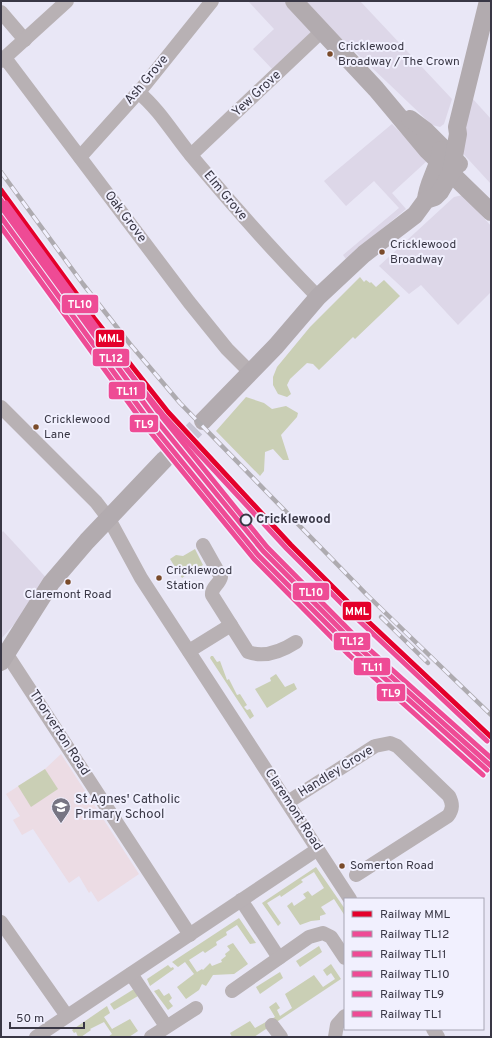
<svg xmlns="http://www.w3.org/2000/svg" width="492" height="1038" font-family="Overpass,sans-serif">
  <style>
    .commercial { fill: #ddd7e8 }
    .education { fill: #ecdce4 }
    .green { fill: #cacfb5 }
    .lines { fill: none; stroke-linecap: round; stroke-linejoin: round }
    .major-tunnel { stroke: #c6c4d3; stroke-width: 18; stroke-dasharray: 18 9; stroke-linecap: butt }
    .minor { stroke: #b8b1b4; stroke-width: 14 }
    .major { stroke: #b2abaf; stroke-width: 18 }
    .rail-casing { stroke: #aeabb0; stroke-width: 4.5 }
    .rail { stroke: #f1f0fe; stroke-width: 3; stroke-dasharray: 9; stroke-linecap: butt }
    .rail-1-casing { stroke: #f1f0fe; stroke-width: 8 }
    .rail-2-casing { stroke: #f1f0fe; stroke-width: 8 }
    .rail-3-casing { stroke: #f1f0fe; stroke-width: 8 }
    .rail-4-casing { stroke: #f1f0fe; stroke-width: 8 }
    .rail-5-casing { stroke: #f1f0fe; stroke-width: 8 }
    .rail-6-casing { stroke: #f1f0fe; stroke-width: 8 }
    .rail-1 { stroke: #e4002b; stroke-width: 5 }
    .rail-2 { stroke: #ee4b95; stroke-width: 5 }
    .rail-3 { stroke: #ee4b95; stroke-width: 5 }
    .rail-4 { stroke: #ee4b95; stroke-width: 5 }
    .rail-5 { stroke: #ee4b95; stroke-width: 5 }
    .rail-6 { stroke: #ee4b95; stroke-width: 5 }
    .bus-dot { fill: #7a4b2a; stroke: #f1f0fe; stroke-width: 1.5 }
    .stop-dot { fill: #f1f0fe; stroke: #393745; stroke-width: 2 }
    .labels { text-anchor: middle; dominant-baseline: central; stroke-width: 4; stroke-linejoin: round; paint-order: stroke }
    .bus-label { font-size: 12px; fill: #393745; stroke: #f1f0fe; text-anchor: start }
    .street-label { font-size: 13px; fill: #393745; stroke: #f1f0fe }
    .stop-label { font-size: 13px; font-weight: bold; fill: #393745; stroke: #f1f0fe; text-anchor: start }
    .poi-label { font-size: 13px; fill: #393745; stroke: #f1f0fe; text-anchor: start }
    .line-badge { stroke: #f1f0fe; stroke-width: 1.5 }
    .badge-label { font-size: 11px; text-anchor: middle; font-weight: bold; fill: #fff }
  </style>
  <rect width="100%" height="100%" fill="#e9e7f6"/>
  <!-- commercial -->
  <g class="commercial">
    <polygon points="248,1 360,1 452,99 444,124 440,127 432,125 324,22 274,71 253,49 274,29"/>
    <polygon points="472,98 491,119 491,184 457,147"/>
    <polygon points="392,124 428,160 392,193 406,209 346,259 343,255 399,208 374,181 346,206 324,181"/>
    <polygon points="463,195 491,226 491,292 458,325 421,285 409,294 379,266 454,197"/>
    <polygon points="3,531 51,583 1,639 1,534"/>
  </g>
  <!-- education -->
  <polygon class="education" points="61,754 139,874 98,902 91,891 89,893 79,876 69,883 33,829 22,835 13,820 20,816 6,794 45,769"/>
  <!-- green -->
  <g class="green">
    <polygon points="360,277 364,282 366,280 370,283 371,282 376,287 384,280 400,296 355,339 353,337 319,370 313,364 307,363 290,379 287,385 291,394 287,397 278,394 273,385 273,377 277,367 310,327"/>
    <polygon points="246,397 264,403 272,409 286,406 298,413 297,417 281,435 289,460 283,460 273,449 265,452 264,471 260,476 216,431"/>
    <polygon points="195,549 203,565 197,569 195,568 182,578 170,559 176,555 183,556"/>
    <polygon points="211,656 213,656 217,662 220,661 227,680 229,679 237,695 240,694 247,705 244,707 247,710 250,709 254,716 250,719 210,658"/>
    <polygon points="276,674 285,687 294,683 297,689 267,708 255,689 271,681 270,678"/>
    <polygon points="45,769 58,789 31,807 18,786"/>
    <polygon points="316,867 345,909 345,916 334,899 321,907 326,914 320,916 320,920 311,921 300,925 287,906 292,902 294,906 306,898 303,894 308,891 312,896 324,888 314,872 301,880 303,882 281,897 280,895 267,903 281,923 278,926 262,903"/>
    <polygon points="239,918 256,943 250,944 237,925 226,932 227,935 216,942 217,945 205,953 203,951 189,960 197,972 202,969 203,970 210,963 212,966 222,962 221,960 226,956 225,954 230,950 227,946 233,943 248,964 234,974 213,975 206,986 202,984 199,990 186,999 177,987 194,974 185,962 178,967 172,962"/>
    <polygon points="319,946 322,952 300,967 296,961"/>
    <polygon points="331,964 341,979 254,1037 232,1037 230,1033 250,1021 255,1028 275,1017 269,1007 276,1002 280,1008 277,1010 280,1016 292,1008 285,994 314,975 323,987 335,979 331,973 327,976 323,970"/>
    <polygon points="168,965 171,968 173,967 174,969 150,986 147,979"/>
    <polygon points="280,972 283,978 260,994 256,987"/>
    <polygon points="134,989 138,996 114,1010 110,1004"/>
    <polygon points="159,989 164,996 169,993 172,998 169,1001 173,1006 168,1010 154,991"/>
    <polygon points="107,1006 110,1013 104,1017 112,1029 130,1019 138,1031 129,1037 108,1037 112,1034 104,1022 90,1029 91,1030 81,1037 78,1037 76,1032 74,1033 72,1030"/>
  </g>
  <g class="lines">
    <!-- major-tunnel -->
    <polyline class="major-tunnel" points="164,460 203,421"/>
    <!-- minor -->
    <g class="minor">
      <polyline points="1,12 25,40"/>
      <polyline points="5,58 189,302 227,349 249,371"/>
      <polyline points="1,61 67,1"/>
      <path d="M138 92C161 111 175 137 194 159 234 207 275 253 318 297"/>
      <polyline points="191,155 322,31"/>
      <polyline points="80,157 143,87 212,1"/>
      <polyline points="1,407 96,502 109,519 141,578 350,899"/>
      <path d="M203 545 221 577C219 585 211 587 212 595L248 652C264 658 282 651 296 642"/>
      <polyline points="189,651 231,625"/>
      <polyline points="6,653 190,935"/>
      <path d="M288 802 375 746 390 743 397 746 449 796C453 804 453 809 448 816L356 875"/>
      <polyline points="241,900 279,958"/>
      <polyline points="1,922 67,1016"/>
      <polyline points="131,974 166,1026"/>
      <polyline points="232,991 309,937 323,933 331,937 345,958"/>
      <polyline points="272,1025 281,1037"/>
      <polyline points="433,1029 438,1037"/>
      <polyline points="36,1037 318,849"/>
      <polyline points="151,1037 196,1008"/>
      <polyline points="335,1037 337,1025 345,1016"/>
    </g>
    <!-- major -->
    <g class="major">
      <polyline points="294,1 376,89 427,150 491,212"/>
      <polyline points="410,119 426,131 459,164"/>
      <path d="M426 200C427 183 439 168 441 150"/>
      <polyline points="203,421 276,346 318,297 364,254 415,215 426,200 435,197 440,192 451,173 458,134 457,127 488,1"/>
      <polyline points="1,662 51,583 87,541 164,460"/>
    </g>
    <!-- rail casing -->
    <g class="rail-casing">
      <g id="rail">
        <polyline points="1,172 83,284 130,344 180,403 367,595 491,715"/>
        <polyline points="381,617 428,663"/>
      </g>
    </g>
    <!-- rail -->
    <use href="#rail" class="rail"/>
    <!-- rail-1 casing -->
    <g class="rail-1-casing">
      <polyline id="rail-1" points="1,190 94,318 168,412 291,545 357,611 491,737"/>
    </g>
    <!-- rail-2 casing -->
    <g class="rail-2-casing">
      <polyline id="rail-2" points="1,207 157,421 263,551 357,646 491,766"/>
    </g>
    <!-- rail-3 casing -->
    <g class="rail-3-casing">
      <polyline id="rail-3" points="1,217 152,425 258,555 353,650 487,770"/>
    </g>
    <!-- rail-4 casing -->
    <g class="rail-4-casing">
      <polyline id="rail-4" points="6,203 162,417 267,547 361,642 491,758"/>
    </g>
    <!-- rail-5 casing -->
    <g class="rail-5-casing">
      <polyline id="rail-5" points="1,227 147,428 254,559 349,655 483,775"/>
    </g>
    <!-- rail-6 casing -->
    <g class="rail-6-casing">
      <polyline id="rail-6" points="1,200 89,322 164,416 287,549 353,615 487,741"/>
    </g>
    <!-- rail-1 -->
    <use href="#rail-1" class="rail-1"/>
    <!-- rail-2 -->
    <use href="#rail-2" class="rail-2"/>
    <!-- rail-3 -->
    <use href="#rail-3" class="rail-3"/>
    <!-- rail-4 -->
    <use href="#rail-4" class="rail-4"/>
    <!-- rail-5 -->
    <use href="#rail-5" class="rail-5"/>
    <!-- rail-6 -->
    <use href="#rail-6" class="rail-6"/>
  </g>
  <!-- icons -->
  <defs>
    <g id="school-pin" transform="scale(1)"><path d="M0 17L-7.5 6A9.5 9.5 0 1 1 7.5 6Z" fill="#777583" stroke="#f1f0fe"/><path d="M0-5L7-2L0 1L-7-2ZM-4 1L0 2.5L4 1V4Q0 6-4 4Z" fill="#fff"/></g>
  </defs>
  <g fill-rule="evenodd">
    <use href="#school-pin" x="61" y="807"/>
  </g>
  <!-- markers -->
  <g class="bus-dot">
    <circle cx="330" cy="54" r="3.5"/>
    <circle cx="382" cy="252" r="3.5"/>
    <circle cx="36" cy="427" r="3.5"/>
    <circle cx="159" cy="578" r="3.5"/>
    <circle cx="68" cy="582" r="3.5"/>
    <circle cx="342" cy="866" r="3.5"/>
  </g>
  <circle class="stop-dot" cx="246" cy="520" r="5.5"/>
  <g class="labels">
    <!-- bus labels -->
    <g class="bus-label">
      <text x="338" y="47">Cricklewood<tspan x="338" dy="15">Broadway / The Crown</tspan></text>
      <text x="390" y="245">Cricklewood<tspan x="390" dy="15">Broadway</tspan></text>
      <text x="44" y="420">Cricklewood<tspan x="44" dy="15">Lane</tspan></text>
      <text x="166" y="571">Cricklewood<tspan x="166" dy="15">Station</tspan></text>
      <text x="68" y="595" text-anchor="middle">Claremont Road</text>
      <text x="350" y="866">Somerton Road</text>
    </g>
    <!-- street labels -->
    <g class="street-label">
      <text transform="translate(147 80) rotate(-50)">Ash Grove</text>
      <text transform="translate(257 94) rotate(-43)">Yew Grove</text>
      <text transform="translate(225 196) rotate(50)">Elm Grove</text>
      <text transform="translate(125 217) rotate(53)">Oak Grove</text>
      <text transform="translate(59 733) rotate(57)">Thorverton Road</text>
      <text transform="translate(336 772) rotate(-32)">Handley Grove</text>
      <text transform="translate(293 810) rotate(57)">Claremont Road</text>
    </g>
    <!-- stop labels -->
    <g class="stop-label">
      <text x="256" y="520">Cricklewood</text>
    </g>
    <!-- poi labels -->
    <g class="poi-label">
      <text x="75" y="800">St Agnes' Catholic<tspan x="75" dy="15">Primary School</tspan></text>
    </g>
  </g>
  <g class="line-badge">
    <rect x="61" y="294" width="38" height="20" rx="4" fill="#ee4b95"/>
    <rect x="95" y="329" width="30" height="19" rx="4" fill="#e4002b"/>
    <rect x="92" y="348" width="38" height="19" rx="4" fill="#ee4b95"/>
    <rect x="108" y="381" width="38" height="19" rx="4" fill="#ee4b95"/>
    <rect x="129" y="414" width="30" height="19" rx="4" fill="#ee4b95"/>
    <rect x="292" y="582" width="38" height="19" rx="4" fill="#ee4b95"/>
    <rect x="342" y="601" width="30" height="20" rx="4" fill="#e4002b"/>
    <rect x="333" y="632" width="38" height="19" rx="4" fill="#ee4b95"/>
    <rect x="353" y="657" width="38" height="19" rx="4" fill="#ee4b95"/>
    <rect x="376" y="683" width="30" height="19" rx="4" fill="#ee4b95"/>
  </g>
  <g class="badge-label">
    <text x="80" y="308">TL10</text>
    <text x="110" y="342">MML</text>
    <text x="111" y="362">TL12</text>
    <text x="127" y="395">TL11</text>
    <text x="144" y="428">TL9</text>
    <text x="311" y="596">TL10</text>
    <text x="357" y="615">MML</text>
    <text x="352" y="645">TL12</text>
    <text x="372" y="671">TL11</text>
    <text x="391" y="697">TL9</text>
  </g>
  <!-- border -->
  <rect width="492" height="1038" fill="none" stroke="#393745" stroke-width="4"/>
  <!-- legend -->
  <rect x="344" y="898" width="140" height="132" fill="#f1f0fe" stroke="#a7a6b4"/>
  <rect x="352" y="911" width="20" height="6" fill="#e4002b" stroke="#a7a6b4"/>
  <text x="380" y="918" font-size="12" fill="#393745">Railway MML</text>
  <rect x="352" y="931" width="20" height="6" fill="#ee4b95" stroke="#a7a6b4"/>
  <text x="380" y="938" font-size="12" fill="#393745">Railway TL12</text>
  <rect x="352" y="951" width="20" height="6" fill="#ee4b95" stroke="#a7a6b4"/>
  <text x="380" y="958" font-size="12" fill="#393745">Railway TL11</text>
  <rect x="352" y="971" width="20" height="6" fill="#ee4b95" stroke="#a7a6b4"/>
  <text x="380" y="978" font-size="12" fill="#393745">Railway TL10</text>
  <rect x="352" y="991" width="20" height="6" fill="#ee4b95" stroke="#a7a6b4"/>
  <text x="380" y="998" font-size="12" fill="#393745">Railway TL9</text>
  <rect x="352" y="1011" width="20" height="6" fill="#ee4b95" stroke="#a7a6b4"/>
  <text x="380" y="1018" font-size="12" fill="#393745">Railway TL1</text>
  <!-- scale -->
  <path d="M10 1022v6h74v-6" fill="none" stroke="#393745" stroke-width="2"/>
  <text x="16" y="1022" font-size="12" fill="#393745" stroke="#f1f0fe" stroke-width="3" paint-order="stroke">50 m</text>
</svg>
